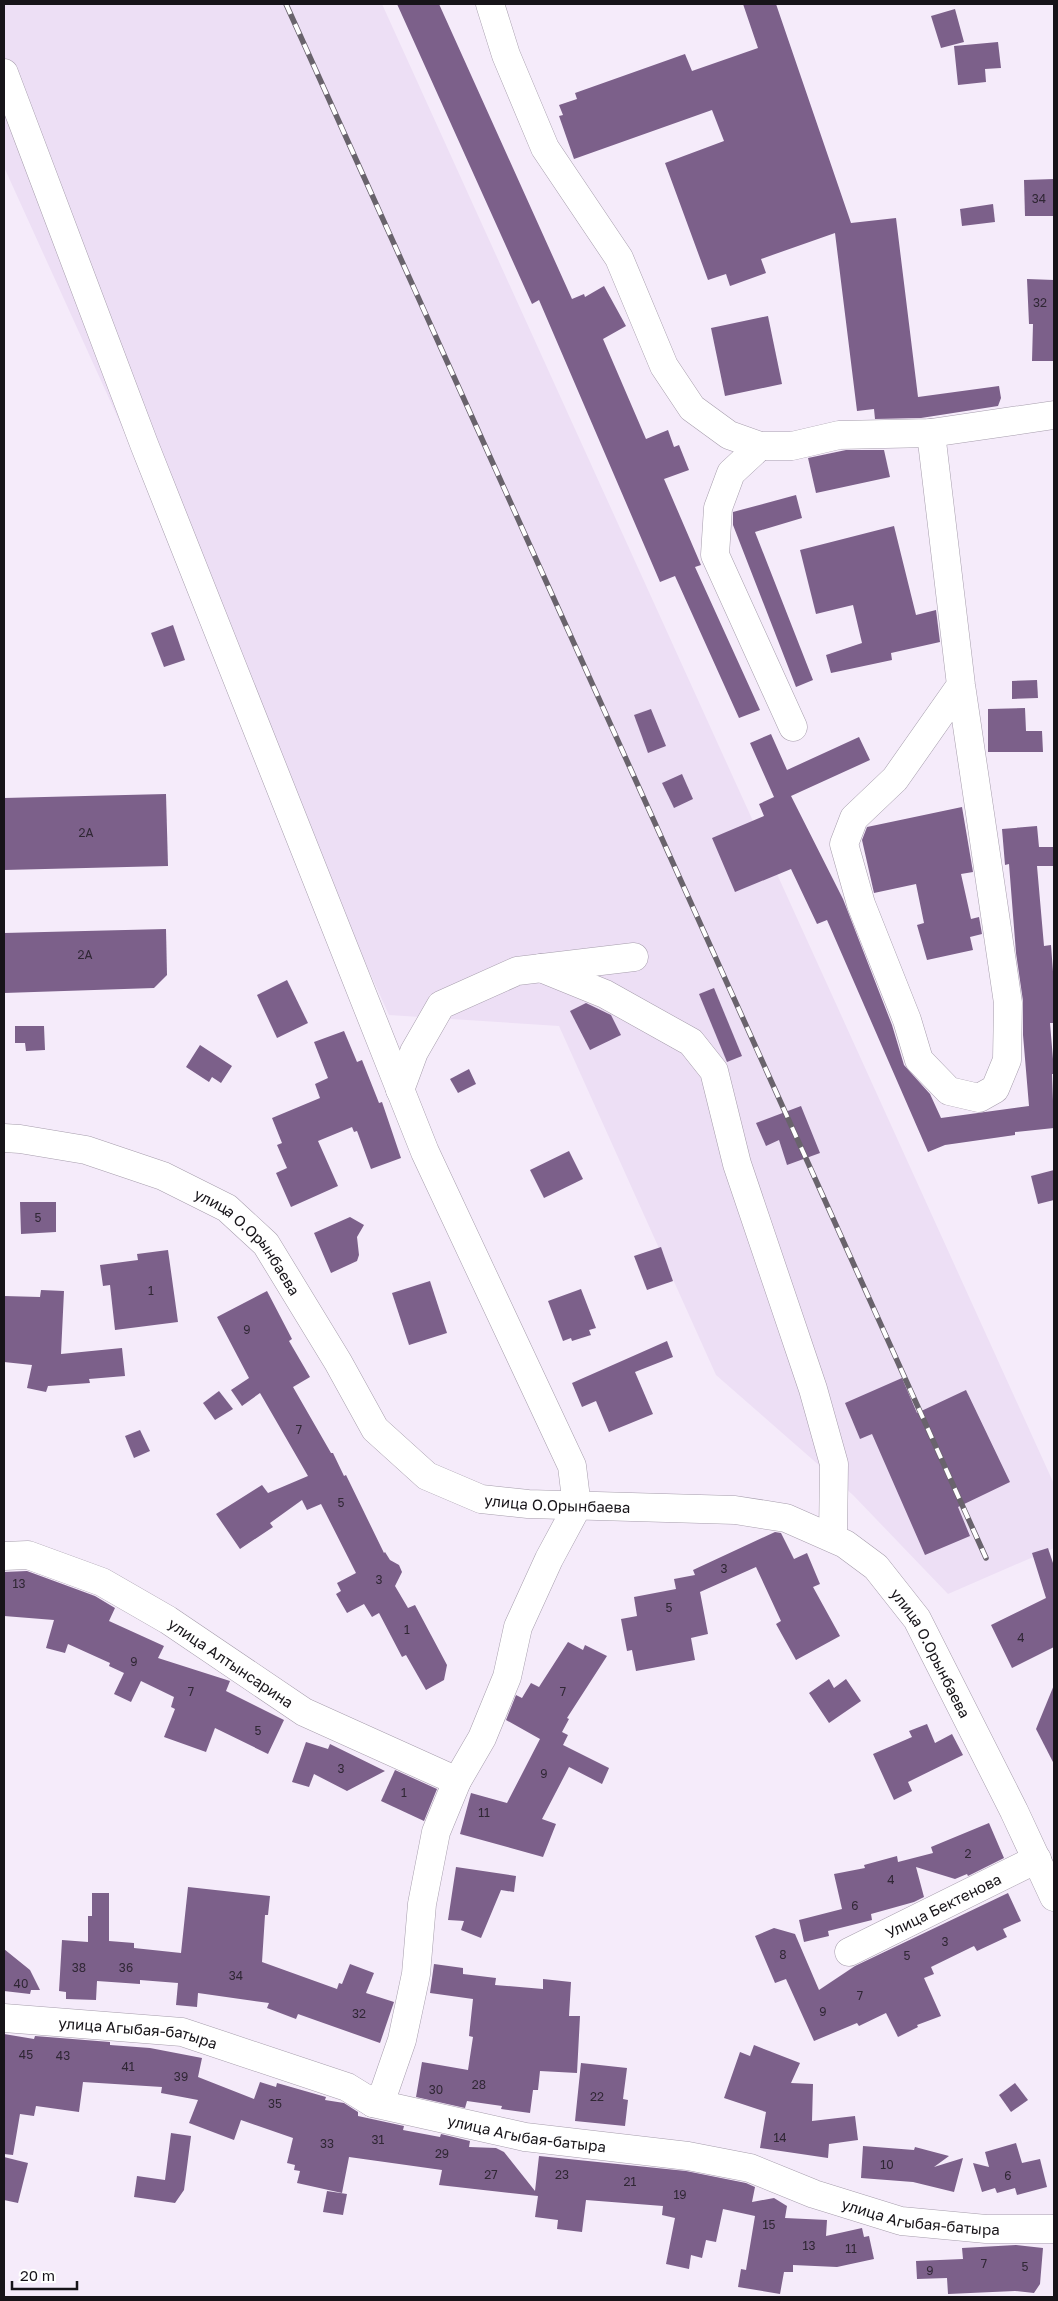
<svg xmlns="http://www.w3.org/2000/svg" width="1058" height="2301" font-family="'Golos Text',sans-serif">
  <style>
    .built { fill: #eddff5 }
    .building { fill: #7c608a }
    .lines { fill: none; stroke-linecap: round; stroke-linejoin: round }
    .minor-casing { stroke: #a69dac; stroke-width: 29 }
    .minor { stroke: #fff; stroke-width: 28 }
    .rail-casing { stroke: #69636c; stroke-width: 5.5 }
    .rail { stroke: #fff; stroke-width: 4; stroke-dasharray: 11; stroke-linecap: butt }
    .labels { text-anchor: middle; dominant-baseline: central; stroke-width: 5; stroke-linejoin: round; paint-order: stroke }
    .number-label { font-size: 12px; fill: #302735 }
    .street-label { font-size: 15px; fill: #171419; stroke: #fff }
  </style>
  <rect width="100%" height="100%" fill="#f5ebfa"/>
  <!-- built -->
  <polygon class="built" points="4,4 382,4 1054,1484 1054,1548 948,1594 853,1495 716,1375 559,1026 389,1015 4,167"/>
  <!-- building -->
  <g class="building">
    <polygon points="397,4 439,4 572,299 584,294 585,297 604,286 626,326 603,339 646,439 668,430 674,447 679,445 689,470 664,479 701,565 695,567 760,710 739,718 675,576 660,582 539,300 532,304"/>
    <polygon points="743,4 776,4 851,223 896,218 918,397 999,386 1001,398 998,406 921,418 875,419 874,409 857,411 835,233 761,259 766,273 730,286 726,274 708,280 665,163 724,141 712,110 574,159 559,116 563,115 559,105 577,99 575,93 685,54 692,71 758,48"/>
    <polygon points="955,9 964,42 941,48 931,16"/>
    <polygon points="998,42 1001,68 985,69 986,82 958,85 954,46"/>
    <polygon points="1054,179 1054,216 1025,216 1024,180"/>
    <polygon points="993,204 995,222 962,226 960,209"/>
    <polygon points="1027,279 1054,280 1054,361 1032,361 1033,324 1029,324"/>
    <polygon points="768,316 782,384 725,396 711,328"/>
    <polygon points="846,450 884,450 890,477 816,493 808,458"/>
    <polygon points="796,495 802,518 755,532 813,680 796,687 733,525 733,512"/>
    <polygon points="894,526 916,615 936,610 940,642 891,653 892,660 831,673 826,655 862,643 853,605 816,614 800,550"/>
    <polygon points="173,625 185,660 164,667 151,633"/>
    <polygon points="1037,680 1038,698 1012,699 1012,681"/>
    <polygon points="1025,708 1026,731 1042,731 1043,752 988,752 988,709"/>
    <polygon points="651,709 666,746 648,753 634,715"/>
    <polygon points="771,734 787,770 859,737 870,760 791,796 843,899 892,1025 904,1065 930,1094 941,1118 1029,1106 1023,1035 1023,1001 1016,953 1009,864 1005,865 1002,829 1037,826 1039,847 1054,847 1054,866 1037,866 1044,946 1051,945 1054,985 1054,1023 1050,1023 1054,1071 1054,1074 1052,1074 1054,1128 1015,1132 1015,1135 945,1145 928,1152 827,920 817,924 791,869 735,892 712,838 764,816 759,804 774,797 750,743"/>
    <polygon points="682,774 693,799 674,808 662,783"/>
    <polygon points="166,794 168,866 4,870 4,798"/>
    <polygon points="962,807 973,872 961,874 971,919 979,917 982,934 970,937 973,950 927,960 917,925 924,923 916,884 874,893 862,840 867,827"/>
    <polygon points="166,929 167,975 154,988 4,993 4,933"/>
    <polygon points="287,980 308,1023 277,1038 257,995"/>
    <polygon points="714,988 742,1056 727,1062 699,994"/>
    <polygon points="586,1003 611,1015 621,1035 590,1050 570,1011"/>
    <polygon points="15,1026 44,1026 45,1050 26,1051 25,1043 15,1043"/>
    <polygon points="344,1031 357,1062 362,1060 379,1103 382,1102 401,1158 371,1169 357,1131 354,1132 352,1127 318,1141 338,1186 291,1207 276,1173 287,1168 277,1145 282,1143 272,1118 320,1098 315,1084 328,1078 314,1042"/>
    <polygon points="200,1045 232,1066 221,1083 212,1077 209,1082 186,1067"/>
    <polygon points="469,1069 476,1084 458,1093 450,1079"/>
    <polygon points="801,1106 820,1153 787,1165 779,1140 766,1146 756,1123"/>
    <polygon points="569,1151 583,1179 544,1198 530,1170"/>
    <polygon points="1054,1170 1054,1200 1038,1204 1031,1176"/>
    <polygon points="20,1202 56,1202 56,1232 21,1234"/>
    <polygon points="350,1217 364,1225 357,1237 359,1255 357,1261 331,1273 314,1233"/>
    <polygon points="661,1247 673,1281 647,1290 634,1256"/>
    <polygon points="168,1250 178,1322 115,1330 110,1285 103,1286 100,1265 138,1260 137,1254"/>
    <polygon points="430,1281 447,1333 409,1345 392,1293"/>
    <polygon points="581,1289 596,1328 589,1330 591,1335 572,1341 571,1338 563,1341 548,1301"/>
    <polygon points="41,1290 64,1291 61,1354 122,1348 125,1376 89,1379 90,1383 48,1386 46,1392 27,1388 32,1365 4,1362 4,1296 40,1297"/>
    <polygon points="267,1291 292,1339 289,1341 310,1377 293,1387 331,1453 333,1453 344,1476 346,1475 384,1553 385,1552 390,1560 399,1565 402,1572 395,1586 408,1608 415,1605 447,1665 444,1680 426,1690 406,1655 402,1657 379,1613 372,1617 364,1604 347,1613 336,1594 341,1591 337,1583 356,1573 321,1504 307,1510 302,1500 270,1523 273,1527 240,1549 216,1514 262,1485 268,1493 308,1476 260,1393 242,1406 231,1390 249,1378 217,1317"/>
    <polygon points="667,1341 673,1357 635,1372 653,1414 609,1432 596,1401 582,1407 572,1383"/>
    <polygon points="902,1378 917,1413 966,1390 1010,1482 958,1507 970,1536 925,1555 872,1434 860,1439 845,1403"/>
    <polygon points="219,1391 233,1409 215,1420 203,1403"/>
    <polygon points="140,1430 150,1451 134,1458 125,1436"/>
    <polygon points="775,1532 781,1533 794,1559 807,1553 820,1584 813,1587 840,1636 796,1660 776,1624 781,1621 756,1567 700,1592 708,1634 691,1638 695,1660 636,1671 632,1650 627,1651 621,1619 637,1616 634,1597 676,1589 674,1579 695,1575 693,1570"/>
    <polygon points="1048,1548 1054,1566 1054,1647 1012,1668 991,1625 1046,1598 1032,1553"/>
    <polygon points="27,1571 95,1596 115,1608 109,1621 164,1646 158,1658 230,1681 226,1691 284,1720 268,1754 215,1728 206,1752 164,1737 175,1709 171,1707 174,1697 141,1681 131,1702 114,1694 124,1673 109,1666 110,1663 68,1644 65,1653 46,1648 54,1620 4,1616 4,1572"/>
    <polygon points="568,1642 583,1650 585,1645 607,1656 567,1718 569,1719 562,1732 568,1735 563,1745 609,1768 602,1784 569,1767 542,1819 556,1824 543,1857 460,1834 471,1793 507,1803 540,1739 506,1720 516,1695 522,1698 531,1683 539,1687"/>
    <polygon points="829,1679 834,1688 846,1679 861,1701 829,1723 809,1693"/>
    <polygon points="1054,1685 1054,1764 1036,1729"/>
    <polygon points="927,1724 935,1743 952,1734 963,1755 908,1782 912,1791 894,1800 873,1754 912,1737 909,1731"/>
    <polygon points="306,1742 328,1749 330,1744 385,1771 347,1791 314,1774 309,1787 292,1782"/>
    <polygon points="395,1770 437,1789 424,1821 381,1801"/>
    <polygon points="989,1823 1004,1858 968,1876 967,1874 955,1879 916,1867 924,1897 914,1902 871,1914 872,1920 828,1931 829,1936 804,1942 799,1920 842,1909 834,1874 865,1868 864,1865 897,1856 898,1862 933,1853 931,1847"/>
    <polygon points="456,1867 516,1876 514,1892 501,1890 481,1938 461,1930 464,1921 448,1920"/>
    <polygon points="188,1887 270,1896 268,1915 265,1915 262,1962 337,1989 339,1983 342,1984 350,1964 374,1973 366,1993 394,2002 380,2043 298,2014 296,2019 267,2008 269,2003 198,1993 197,2007 176,2005 178,1983 140,1980 140,1984 97,1981 96,2000 66,1999 66,1992 59,1991 62,1940 88,1942 88,1916 92,1916 92,1893 109,1893 109,1941 134,1943 134,1948 181,1953"/>
    <polygon points="1008,1893 1021,1921 1003,1929 1007,1937 977,1951 974,1946 931,1967 934,1974 924,1978 941,2016 917,2025 918,2027 898,2037 886,2013 859,2026 857,2023 814,2041 786,1979 775,1983 755,1936 774,1928 795,1934 819,1990 855,1966"/>
    <polygon points="4,1949 30,1970 40,1990 31,1990 30,1994 4,1991"/>
    <polygon points="434,1964 463,1968 463,1974 496,1978 495,1985 543,1989 543,1979 571,1982 569,2016 580,2016 577,2073 540,2071 538,2090 533,2090 530,2113 501,2109 502,2106 467,2101 465,2108 416,2097 422,2062 468,2070 473,2037 469,2036 473,1999 430,1993"/>
    <polygon points="4,2034 34,2039 35,2036 110,2042 110,2045 150,2048 202,2058 198,2077 254,2099 260,2082 276,2087 277,2083 326,2097 325,2100 344,2103 358,2112 358,2116 404,2126 403,2130 440,2137 441,2134 470,2141 469,2147 496,2148 504,2152 535,2191 539,2156 686,2171 746,2183 755,2187 752,2202 774,2198 787,2206 785,2218 827,2220 826,2236 862,2228 864,2237 869,2236 874,2259 837,2267 793,2265 793,2272 784,2272 780,2294 738,2287 741,2269 746,2270 755,2216 723,2209 716,2242 706,2240 702,2258 691,2255 689,2269 666,2264 675,2218 662,2215 663,2206 586,2200 582,2232 557,2229 558,2220 535,2217 538,2196 439,2185 442,2170 349,2157 342,2193 297,2183 300,2171 294,2170 295,2165 287,2163 293,2138 241,2120 234,2140 189,2123 198,2100 161,2093 162,2087 83,2082 79,2112 36,2106 34,2116 20,2114 13,2155 4,2154"/>
    <polygon points="754,2045 800,2063 791,2083 813,2084 812,2121 855,2116 858,2140 829,2144 828,2158 760,2148 766,2112 724,2098 740,2052 750,2056"/>
    <polygon points="581,2063 627,2068 623,2099 628,2100 625,2126 575,2121"/>
    <polygon points="1015,2083 1028,2100 1011,2112 999,2095"/>
    <polygon points="171,2133 191,2136 184,2190 175,2203 134,2197 137,2176 165,2180"/>
    <polygon points="1016,2143 1022,2163 1040,2159 1047,2187 1017,2195 1015,2188 997,2193 995,2188 982,2192 973,2163 989,2167 985,2152"/>
    <polygon points="863,2146 914,2150 915,2147 949,2156 934,2167 963,2158 954,2192 913,2182 861,2178"/>
    <polygon points="4,2157 28,2163 18,2203 4,2200"/>
    <polygon points="327,2191 347,2194 343,2215 323,2212"/>
    <polygon points="1016,2245 1043,2248 1040,2284 1034,2293 1015,2291 948,2294 947,2278 917,2279 916,2261 963,2259 962,2248"/>
  </g>
  <g class="lines">
    <!-- minor casing -->
    <g class="minor-casing">
      <g id="minor">
        <polyline points="490,4 506,55 545,148 619,258 664,366 692,408 729,435 760,446 792,446 839,435 931,433 1054,415"/>
        <polyline points="4,73 144,444 425,1152 572,1466 577,1507 549,1559 518,1627 507,1677 482,1738 457,1781 436,1832 422,1904 416,1974 402,2040 384,2092 373,2103"/>
        <polyline points="931,433 961,685 1008,1003 1007,1060 995,1089 979,1098 949,1091 919,1060 907,1020 861,904 844,844 854,818 895,779 961,685"/>
        <polyline points="760,446 731,473 718,508 715,555 793,727"/>
        <polyline points="541,968 605,994 691,1042 714,1071 737,1164 813,1389 834,1464 833,1538"/>
        <polyline points="400,1090 414,1052 441,1005 517,971 634,957"/>
        <path id="s1" d="M4 1138 20 1139 86 1150 163 1176 227 1208 266 1244 338 1362 375 1429 427 1476 481 1499 528 1504 735 1510 786 1518 845 1544 876 1567 917 1619 1014 1811 1054 1897"/>
        <path id="s2" d="M4 1556 28 1555 102 1582 168 1620 304 1712 457 1781"/>
        <path id="s3" d="M849 1952 1037 1859"/>
        <path id="s4" d="M4 2018 182 2032 347 2087 373 2103 525 2137 688 2156 750 2168 814 2194 901 2221 986 2229H1054"/>
      </g>
    </g>
    <!-- minor -->
    <use href="#minor" class="minor"/>
    <!-- rail casing -->
    <g class="rail-casing">
      <polyline id="rail" points="286,4 986,1558"/>
    </g>
    <!-- rail -->
    <use href="#rail" class="rail"/>
  </g>
  <g class="labels">
    <!-- number labels -->
    <g class="number-label">
      <text x="1039" y="198">34</text>
      <text x="1040" y="302">32</text>
      <text x="86" y="832">2А</text>
      <text x="85" y="954">2А</text>
      <text x="38" y="1217">5</text>
      <text x="151" y="1290">1</text>
      <text x="247" y="1329">9</text>
      <text x="299" y="1429">7</text>
      <text x="341" y="1502">5</text>
      <text x="724" y="1568">3</text>
      <text x="379" y="1579">3</text>
      <text x="19" y="1583">13</text>
      <text x="669" y="1607">5</text>
      <text x="407" y="1629">1</text>
      <text x="1021" y="1637">4</text>
      <text x="134" y="1661">9</text>
      <text x="191" y="1691">7</text>
      <text x="563" y="1691">7</text>
      <text x="258" y="1730">5</text>
      <text x="341" y="1768">3</text>
      <text x="544" y="1773">9</text>
      <text x="404" y="1792">1</text>
      <text x="484" y="1812">11</text>
      <text x="968" y="1853">2</text>
      <text x="891" y="1879">4</text>
      <text x="855" y="1905">6</text>
      <text x="945" y="1941">3</text>
      <text x="783" y="1954">8</text>
      <text x="907" y="1955">5</text>
      <text x="79" y="1967">38</text>
      <text x="126" y="1967">36</text>
      <text x="236" y="1975">34</text>
      <text x="21" y="1983">40</text>
      <text x="860" y="1995">7</text>
      <text x="823" y="2011">9</text>
      <text x="359" y="2013">32</text>
      <text x="26" y="2054">45</text>
      <text x="63" y="2055">43</text>
      <text x="128" y="2066">41</text>
      <text x="181" y="2076">39</text>
      <text x="479" y="2084">28</text>
      <text x="436" y="2089">30</text>
      <text x="597" y="2096">22</text>
      <text x="275" y="2103">35</text>
      <text x="780" y="2137">14</text>
      <text x="378" y="2139">31</text>
      <text x="327" y="2143">33</text>
      <text x="442" y="2153">29</text>
      <text x="887" y="2164">10</text>
      <text x="491" y="2174">27</text>
      <text x="562" y="2174">23</text>
      <text x="1008" y="2175">6</text>
      <text x="630" y="2181">21</text>
      <text x="680" y="2194">19</text>
      <text x="769" y="2224">15</text>
      <text x="809" y="2245">13</text>
      <text x="851" y="2248">11</text>
      <text x="984" y="2263">7</text>
      <text x="1025" y="2266">5</text>
      <text x="930" y="2270">9</text>
    </g>
    <!-- street labels -->
    <g class="street-label">
      <text stroke="none"><textPath href="#s1" startOffset="274">улица О.Орынбаева</textPath></text>
      <text stroke="none"><textPath href="#s1" startOffset="709">улица О.Орынбаева</textPath></text>
      <text stroke="none"><textPath href="#s1" startOffset="1144">улица О.Орынбаева</textPath></text>
      <text stroke="none"><textPath href="#s2" startOffset="255">улица Алтынсарина</textPath></text>
      <text stroke="none"><textPath href="#s3" startOffset="105">Улица Бектенова</textPath></text>
      <text stroke="none"><textPath href="#s4" startOffset="135">улица Агыбая-батыра</textPath></text>
      <text stroke="none"><textPath href="#s4" startOffset="540">улица Агыбая-батыра</textPath></text>
      <text stroke="none"><textPath href="#s4" startOffset="945">улица Агыбая-батыра</textPath></text>
    </g>
  </g>
  <!-- border -->
  <rect width="1058" height="2301" fill="none" stroke="#171419" stroke-width="10"/>
  <!-- scale -->
  <path d="M12 2281v8h65v-8" fill="none" stroke="#171419" stroke-width="2.5"/>
  <text x="20" y="2281" font-size="15" fill="#171419" stroke="#ffffff" stroke-width="4" paint-order="stroke">20 m</text>
</svg>
